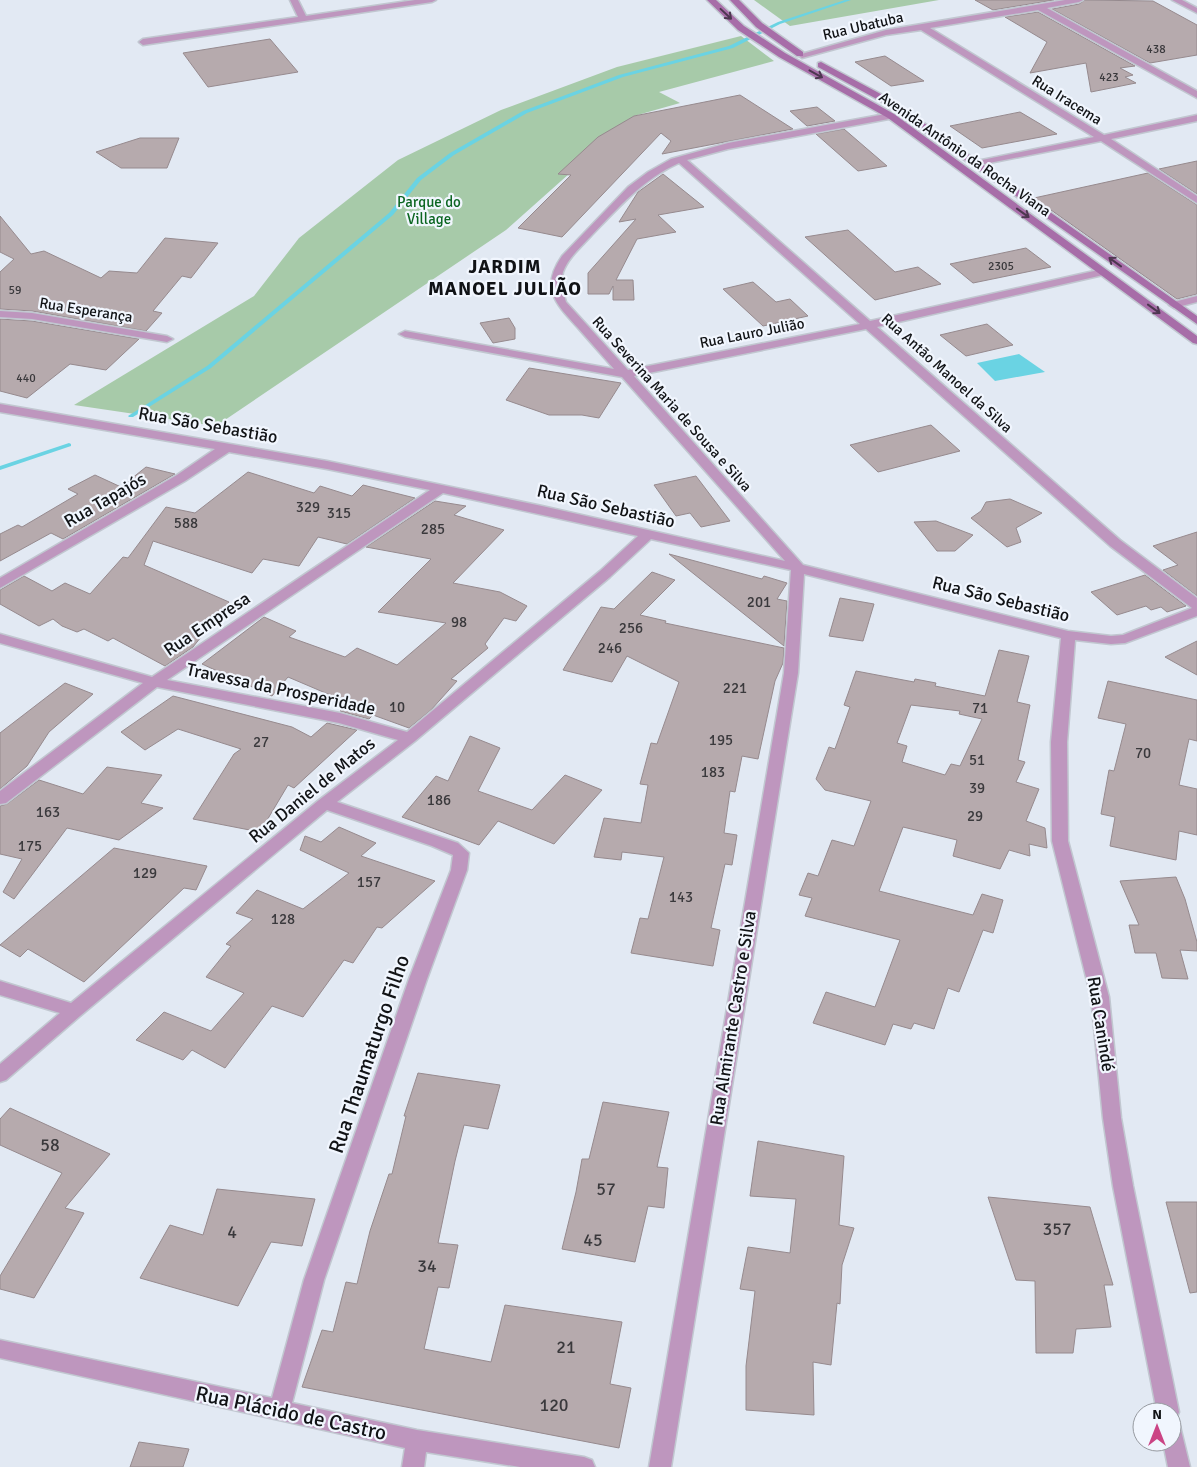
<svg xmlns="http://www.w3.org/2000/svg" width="1197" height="1467" font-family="Signika,sans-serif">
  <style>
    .green { fill: #a7caa9 }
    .water { fill: #6ad3e3 }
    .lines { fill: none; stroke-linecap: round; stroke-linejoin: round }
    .stream { fill: #6ad3e3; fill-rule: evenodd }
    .building { fill: #b6aaad; stroke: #968a8e; fill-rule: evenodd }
    .minor-casing { stroke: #c1c7d0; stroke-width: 3 }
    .secondary-casing { stroke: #c1c7d0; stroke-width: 3 }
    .minor { fill: #be96be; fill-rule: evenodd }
    .secondary { fill: #a76da8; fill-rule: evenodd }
    .oneway { stroke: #4d3750 }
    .labels { text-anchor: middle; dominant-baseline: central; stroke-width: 4.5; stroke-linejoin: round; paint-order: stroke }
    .far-number-label { font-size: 12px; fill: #3a393c }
    .far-street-label { font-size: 15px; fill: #111316; stroke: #f1f6fe }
    .far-park-label { font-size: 15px; fill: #0c6622; stroke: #f1f6fe }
    .number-label { font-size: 15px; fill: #3a393c }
    .street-label { font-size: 18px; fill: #111316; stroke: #f1f6fe }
    .near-number-label { font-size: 18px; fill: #3a393c }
    .far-district-label { font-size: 19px; font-weight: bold; letter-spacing: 1px; fill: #111316; stroke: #f1f6fe }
    .near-street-label { font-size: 21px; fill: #111316; stroke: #f1f6fe }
  </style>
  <rect width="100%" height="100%" fill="#e2e9f3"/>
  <!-- green -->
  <g class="green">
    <polygon points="754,0 939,0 790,26"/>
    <polygon points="741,36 774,61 659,92 680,103 634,116 506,230 216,426 74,405 254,296 299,238 398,160 501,110 617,67"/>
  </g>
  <!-- water -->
  <polygon class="water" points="1019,354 1045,372 995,381 977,363"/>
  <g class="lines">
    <!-- stream -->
    <g class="stream">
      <polygon points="845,0 851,0 780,24 733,48 623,77 527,113 454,155 421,180 393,215 211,368 133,417 129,417 128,416 207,366 389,213 417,178 450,153 523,111 619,75 729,46 778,22"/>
      <polygon points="69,443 71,444 71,446 0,470 0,466"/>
    </g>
  </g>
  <!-- building -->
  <g class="building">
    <polygon points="975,0 1054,0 993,10"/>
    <polygon points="1085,0 1153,1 1197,25 1197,55 1150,63 1052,9 1079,4"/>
    <polygon points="1038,12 1135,66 1120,68 1133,75 1125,77 1136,83 1091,92 1086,63 1030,73 1047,42 1005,17"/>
    <polygon points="270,39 298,72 208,87 183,53"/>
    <polygon points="885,56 924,81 891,86 855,62"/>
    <polygon points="740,95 793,129 662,154 671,141 661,133 562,237 518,228 571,175 558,174 598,137 634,116"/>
    <polygon points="817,107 835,121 807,126 790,111"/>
    <polygon points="1020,112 1057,134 982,148 950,126"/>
    <polygon points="844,129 887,166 858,171 816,134"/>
    <polygon points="140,138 179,138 167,168 121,168 96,152"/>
    <polygon points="1197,161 1197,194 1159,169"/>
    <polygon points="1148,173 1197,205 1197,294 1177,299 1034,198"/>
    <polygon points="663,174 704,207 658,215 676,232 637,239 616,280 633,280 634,300 613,300 613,286 609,294 588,294 588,273 636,219 619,222 638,192"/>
    <polygon points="0,216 31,254 44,251 101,278 109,271 137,273 165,238 218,243 191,278 182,276 153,311 162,313 146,331 32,311 0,309 0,272 14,259 0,252"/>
    <polygon points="848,230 895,272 918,267 941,284 875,300 805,237"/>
    <polygon points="1026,248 1051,267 973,283 950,264"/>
    <polygon points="753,282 776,302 790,299 808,316 763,326 723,289"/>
    <polygon points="509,318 515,328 515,339 493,343 480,323"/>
    <polygon points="0,319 32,321 139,339 106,370 70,364 27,398 0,391"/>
    <polygon points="987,324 1013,345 966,356 940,335"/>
    <polygon points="529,368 621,383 599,418 582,415 549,415 506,400"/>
    <polygon points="931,425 960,451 878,472 850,445"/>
    <polygon points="146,467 175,474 63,539 51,533 0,561 0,534 18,525 22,527 78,494 68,489 95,475 121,487"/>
    <polygon points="248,472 314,493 320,486 352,496 363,485 415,498 347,544 318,537 299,566 263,559 252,573 153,541 144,565 229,602 193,647 165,666 113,638 108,641 84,629 77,632 62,626 53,619 39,626 0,604 0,590 24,576 52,591 65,583 90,594 123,557 128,558 166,507 195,513"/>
    <polygon points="696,476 730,521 701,527 690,513 676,516 654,485"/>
    <polygon points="1010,499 1042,513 1016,528 1021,542 1007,547 971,518 981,511 986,502"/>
    <polygon points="435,501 466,506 454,515 504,530 453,583 500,592 527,606 516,621 504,618 485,644 488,648 451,679 457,681 431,710 409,728 373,715 369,719 340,711 349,703 288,677 272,696 202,664 264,617 296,631 289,637 345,657 357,648 397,665 446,623 378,612 431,559 366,547"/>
    <polygon points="936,521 973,535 955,551 937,551 914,522"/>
    <polygon points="1197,532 1197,596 1163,570 1178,565 1153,546"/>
    <polygon points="669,554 762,579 764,576 787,583 777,599 787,601 784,646"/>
    <polygon points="652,572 675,580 640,615 666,621 665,623 784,648 783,663 775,681 758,759 742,756 735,792 730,791 724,833 737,835 732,865 725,864 711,928 720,930 713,966 631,953 640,918 648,919 664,857 622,852 621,860 594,857 604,818 641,823 648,785 640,784 651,743 657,744 679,682 627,656 612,682 563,670 601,607 614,609"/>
    <polygon points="1145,575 1186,606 1167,612 1161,607 1151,610 1146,606 1117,615 1091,592"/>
    <polygon points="840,598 874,604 863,641 829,636"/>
    <polygon points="1197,641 1197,675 1165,657"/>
    <path d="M999 650 1029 656 1017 702 1030 705 1018 760 1025 762 1016 782 1039 789 1026 821 1045 828 1047 848 1029 844 1030 856 1009 850 1000 869 953 856 957 840 903 827 879 891 973 915 982 894 1003 900 993 933 983 930 959 992 948 988 934 1029 914 1023 911 1029 893 1024 885 1045 813 1023 826 992 875 1007 900 940 805 916 812 898 799 895 808 873 818 876 832 840 854 846 871 801 825 790 816 779 829 747 835 749 850 707 844 705 856 671 914 682 915 679 936 683 935 686 985 696ZM911 705 960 711 959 714 982 719 960 766 951 764 945 775 902 762 907 746 897 743Z"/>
    <polygon points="1108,681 1197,700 1197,741 1189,739 1179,785 1197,789 1197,835 1179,831 1176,860 1110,846 1115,817 1101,814 1109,770 1114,771 1126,724 1098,718"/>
    <polygon points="65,683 93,694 49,732 27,766 0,789 0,733"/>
    <polygon points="173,696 292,727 311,737 327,723 357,730 294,788 288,785 260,832 193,819 234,754 241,749 178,729 145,750 121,732"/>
    <polygon points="470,736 500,748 478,791 532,810 565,775 602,790 554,844 498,821 479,845 402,817 436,776 448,781"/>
    <polygon points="107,767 162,775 141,803 163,808 119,840 67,828 14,899 3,892 22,859 0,854 0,806 7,804 39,780 83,794"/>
    <polygon points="339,827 376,843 361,856 435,881 382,928 377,927 353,963 344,960 303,1017 272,1006 225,1068 192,1050 183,1060 136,1040 164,1012 211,1031 244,993 206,977 231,946 226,944 253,919 236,913 257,890 303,909 349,873 300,850 305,836 321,842"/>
    <polygon points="114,848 207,866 196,890 184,888 84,982 28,949 20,957 0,945"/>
    <polygon points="1176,877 1185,899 1197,942 1197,951 1180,950 1188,979 1162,978 1156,953 1135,953 1129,925 1139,925 1120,881"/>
    <polygon points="418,1073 500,1085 488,1129 464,1125 455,1161 438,1243 458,1245 449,1288 438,1287 424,1349 491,1362 505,1305 622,1322 610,1384 631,1388 619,1448 302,1387 322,1330 333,1332 346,1282 357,1284 370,1231 389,1174 392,1174 406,1116 404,1116"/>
    <polygon points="603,1102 669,1112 657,1167 668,1168 664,1208 648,1206 635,1262 562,1249 576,1192 582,1159 589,1159"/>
    <polygon points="10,1108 110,1154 65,1208 84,1213 34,1298 0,1289 0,1276 62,1173 0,1145 0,1119"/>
    <polygon points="758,1141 844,1156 839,1225 854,1228 842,1265 840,1304 837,1303 831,1365 813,1362 814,1415 746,1410 746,1366 755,1291 740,1289 748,1247 790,1253 796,1199 750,1196"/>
    <polygon points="217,1189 315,1199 302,1246 271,1242 238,1306 140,1278 170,1225 203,1235"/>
    <polygon points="988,1197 1090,1207 1113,1285 1104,1285 1111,1327 1076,1329 1073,1353 1036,1353 1035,1281 1016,1280"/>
    <polygon points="1166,1202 1197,1202 1197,1292 1190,1293"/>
    <polygon points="139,1442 189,1449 183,1467 130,1467"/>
  </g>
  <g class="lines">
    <!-- minor casing -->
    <g class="minor-casing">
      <g id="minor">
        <polygon points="290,0 298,0 306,16 415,0 436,0 432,2 143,45 139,42 143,39 298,17"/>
        <polygon points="1065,0 1083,0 1079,2 1047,8 1197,91 1197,98 1038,10 930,28 1104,135 1197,115 1197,121 1111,139 1197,196 1197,203 1101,141 974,166 974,162 977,161 1094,137 921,30 886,35 802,58 798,55 886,30"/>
        <polygon points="1172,0 1182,0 1197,8 1197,13"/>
        <path d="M891 113 896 116 894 118 728 149 687 160 870 321 1103 269 1108 272 1103 275 877 327 1120 540 1197 598V616L1125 643 1111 644 1075 640 1067 742 1068 841 1109 997 1121 1118 1133 1186 1179 1412 1176 1419 1172 1420V1412H1157L1113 1186 1103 1118 1091 997 1052 841 1051 742 1061 638 804 574 798 673 671 1467H649L784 673 791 570 651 539 610 577 415 741 337 802 458 843 469 853 467 870 427 979 324 1280 292 1403 417 1430 584 1457 592 1460 595 1467H520L426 1452 424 1467H402L405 1448 0 1358V1340L272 1398 304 1280 409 979 451 870 453 855 432 846 327 810 80 1016 6 1080 0 1082V1064L60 1013 0 995V981L71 1003 319 800 398 740 339 723 157 687 6 803 0 804V791L143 683 0 643V634L152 677 430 490 327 469 229 452 185 481 0 588V578L177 475 215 449 0 412V404L327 461 542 506 785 561 622 377 405 337 399 334 405 331 614 369C602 355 590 342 578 328 555 303 540 288 562 256L628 187 648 172 671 159 728 143ZM679 163 860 324 628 370 566 302C563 292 560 283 563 272 568 258 581 247 591 236 618 208 643 179 679 163ZM866 329 1110 546 1192 608 1123 635 1111 636 1068 631 803 565 634 376ZM443 493 638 536 600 571 407 732 340 713 167 680Z"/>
        <polygon points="1197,296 1197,302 1174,308 1169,305 1170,303"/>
        <polygon points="0,311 32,313 167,336 173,339 167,342 32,319 0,317"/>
        <polygon points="1172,1423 1180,1426 1190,1467 1168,1467 1163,1442 1172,1442"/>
      </g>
    </g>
    <!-- secondary casing -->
    <g class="secondary-casing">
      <g id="secondary">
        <polygon points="707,0 716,0 744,26 785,53 894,114 1197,336 1197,344 1193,343 888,118 779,57 738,30"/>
        <polygon points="730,0 739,0 762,23 803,52 803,56 797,56 756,27"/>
        <polygon points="821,62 890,99 1197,316 1197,324 884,103 818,67 818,63"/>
      </g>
    </g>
    <!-- minor -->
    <use href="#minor" class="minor"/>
    <!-- secondary -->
    <use href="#secondary" class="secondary"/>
  </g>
  <!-- one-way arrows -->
  <defs><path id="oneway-shaft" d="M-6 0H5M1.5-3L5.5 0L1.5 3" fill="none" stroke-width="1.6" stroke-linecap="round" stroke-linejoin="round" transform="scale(1.25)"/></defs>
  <g class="oneway">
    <use href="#oneway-shaft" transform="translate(726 14) rotate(43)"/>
    <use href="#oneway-shaft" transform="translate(816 74) rotate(29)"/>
    <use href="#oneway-shaft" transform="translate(1023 213) rotate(36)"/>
    <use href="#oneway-shaft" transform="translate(1115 262) rotate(-144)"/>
    <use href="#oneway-shaft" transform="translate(1154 309) rotate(36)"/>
  </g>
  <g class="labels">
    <!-- far-number labels -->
    <g class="far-number-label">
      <text x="1156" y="49">438</text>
      <text x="1109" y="77">423</text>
      <text x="1001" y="266">2305</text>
      <text x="15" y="290">59</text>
      <text x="26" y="378">440</text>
    </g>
    <!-- far-street labels -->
    <g class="far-street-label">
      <text transform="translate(863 26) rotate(-13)">Rua Ubatuba</text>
      <text transform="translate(1067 100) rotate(32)">Rua Iracema</text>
      <text transform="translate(965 154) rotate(35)">Avenida Antônio da Rocha Viana</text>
      <text transform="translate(86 310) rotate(9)">Rua Esperança</text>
      <text transform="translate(752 333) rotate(-11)">Rua Lauro Julião</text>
      <text transform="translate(947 373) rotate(42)">Rua Antão Manoel da Silva</text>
      <text transform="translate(672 404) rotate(48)">Rua Severina Maria de Sousa e Silva</text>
    </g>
    <!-- far-park labels -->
    <g class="far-park-label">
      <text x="429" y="202">Parque do<tspan x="429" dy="17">Village</tspan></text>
    </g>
    <!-- number labels -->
    <g class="number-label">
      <text x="308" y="507">329</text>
      <text x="339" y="513">315</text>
      <text x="186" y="523">588</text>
      <text x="433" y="529">285</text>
      <text x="759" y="602">201</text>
      <text x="459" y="622">98</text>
      <text x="631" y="628">256</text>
      <text x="610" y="648">246</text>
      <text x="735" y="688">221</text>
      <text x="397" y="707">10</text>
      <text x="980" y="708">71</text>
      <text x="721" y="740">195</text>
      <text x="261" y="742">27</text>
      <text x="1143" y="753">70</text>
      <text x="977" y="760">51</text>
      <text x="713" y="772">183</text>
      <text x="977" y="788">39</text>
      <text x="439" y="800">186</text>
      <text x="48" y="812">163</text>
      <text x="975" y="816">29</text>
      <text x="30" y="846">175</text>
      <text x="145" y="873">129</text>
      <text x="369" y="882">157</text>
      <text x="681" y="897">143</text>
      <text x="283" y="919">128</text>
    </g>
    <!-- street labels -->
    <g class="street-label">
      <text transform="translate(208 425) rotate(10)">Rua São Sebastião</text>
      <text transform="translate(105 500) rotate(-30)">Rua Tapajós</text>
      <text transform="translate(606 506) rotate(13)">Rua São Sebastião</text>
      <text transform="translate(1001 599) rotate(14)">Rua São Sebastião</text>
      <text transform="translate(207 624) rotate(-34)">Rua Empresa</text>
      <text transform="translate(281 689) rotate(12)">Travessa da Prosperidade</text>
      <text transform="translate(312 790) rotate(-39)">Rua Daniel de Matos</text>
      <text transform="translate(733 1018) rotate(-81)">Rua Almirante Castro e Silva</text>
      <text transform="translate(1101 1024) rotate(81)">Rua Canindé</text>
    </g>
    <!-- near-number labels -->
    <g class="near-number-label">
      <text x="50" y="1145">58</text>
      <text x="606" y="1189">57</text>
      <text x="1057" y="1229">357</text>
      <text x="232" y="1232">4</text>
      <text x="593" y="1240">45</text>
      <text x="427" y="1266">34</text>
      <text x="566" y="1347">21</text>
      <text x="554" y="1405">120</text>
    </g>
    <!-- far-district labels -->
    <g class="far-district-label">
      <text x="505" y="267">JARDIM<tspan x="505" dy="22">MANOEL JULIÃO</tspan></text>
    </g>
    <!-- near-street labels -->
    <g class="near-street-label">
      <text transform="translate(369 1054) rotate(-71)">Rua Thaumaturgo Filho</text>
      <text transform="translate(291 1413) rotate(12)">Rua Plácido de Castro</text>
    </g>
  </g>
  <!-- north arrow -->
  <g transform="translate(1157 1427)"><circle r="24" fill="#f1f6fe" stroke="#979ba1"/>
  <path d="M0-4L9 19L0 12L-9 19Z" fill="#cb4485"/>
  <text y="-8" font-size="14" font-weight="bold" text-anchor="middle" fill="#111316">N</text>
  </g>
</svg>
